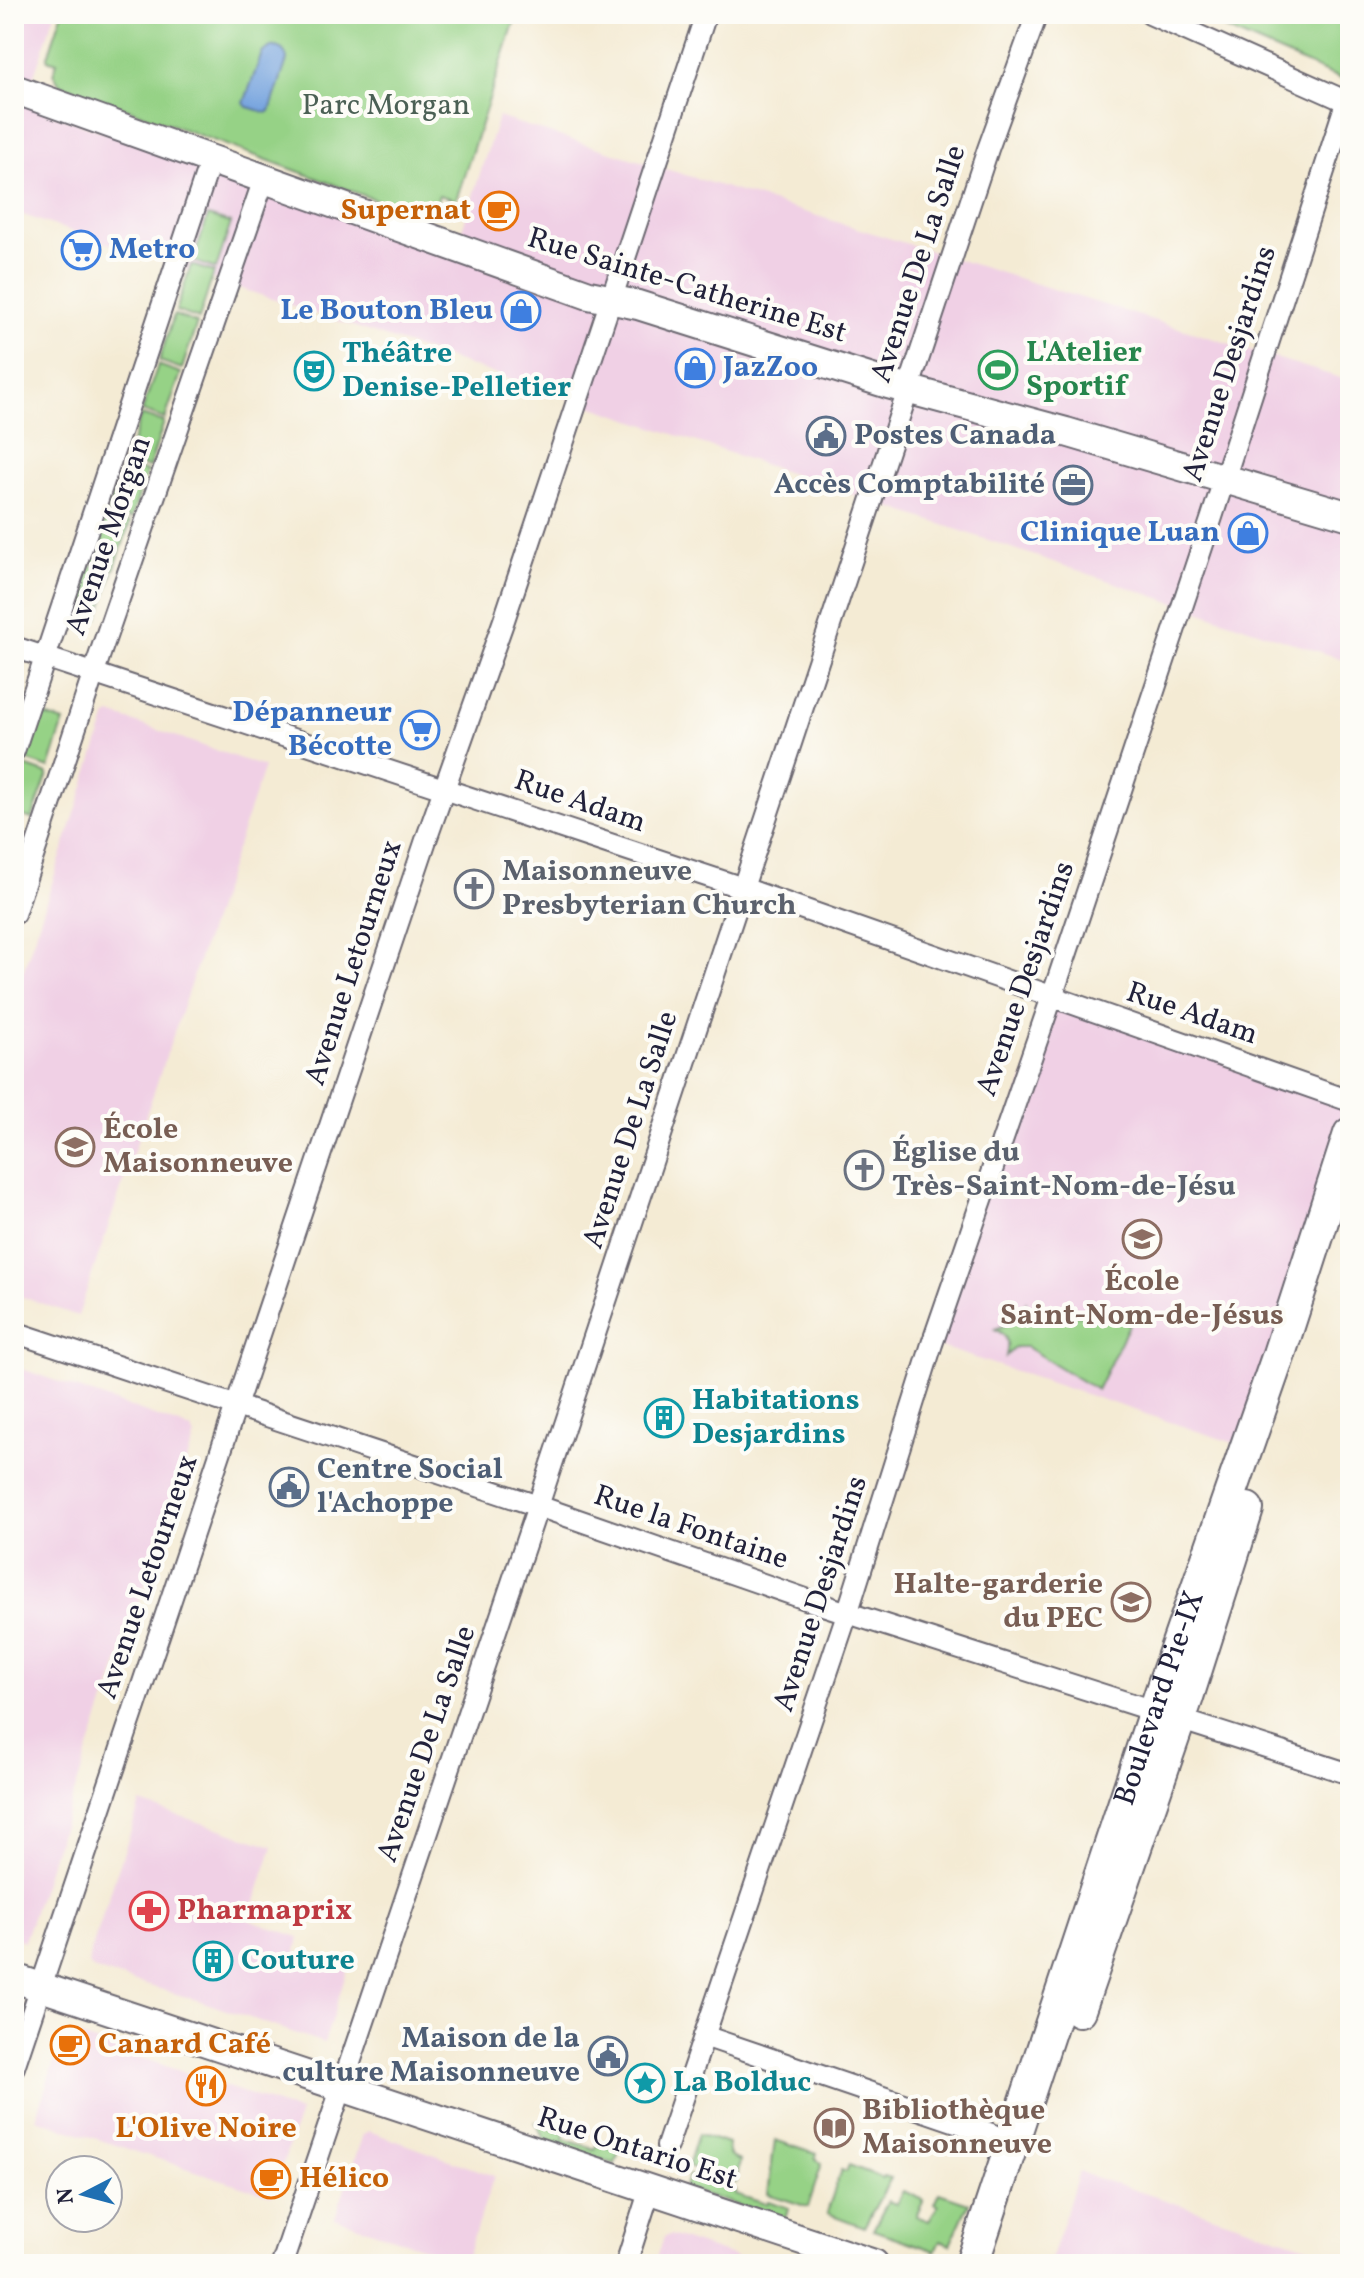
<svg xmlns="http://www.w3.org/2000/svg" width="1364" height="2278" font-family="Vollkorn,serif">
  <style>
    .built { fill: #f0d0e5 }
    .green { fill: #96d286; stroke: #5c7a60; stroke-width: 2 }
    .water { fill: #75a3de; stroke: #4c628c; stroke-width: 2 }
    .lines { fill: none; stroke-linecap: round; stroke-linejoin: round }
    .street-casing { stroke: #6c6871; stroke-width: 24 }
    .secondary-casing { stroke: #6c6871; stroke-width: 32 }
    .primary-casing { stroke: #6c6871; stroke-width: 36 }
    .street { stroke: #fff; stroke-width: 20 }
    .secondary { stroke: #fff; stroke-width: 28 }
    .primary { stroke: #fff; stroke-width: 32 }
    .labels { text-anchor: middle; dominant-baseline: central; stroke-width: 8; stroke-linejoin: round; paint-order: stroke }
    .park-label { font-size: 30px; fill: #4b6055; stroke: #fdfcf7 }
    .food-label { font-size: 30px; font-weight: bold; fill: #c56008; stroke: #fdfcf7; text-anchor: start }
    .shop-label { font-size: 30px; font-weight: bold; fill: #366cbe; stroke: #fdfcf7; text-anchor: end }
    .street-label { font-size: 30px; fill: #22223b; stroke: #fdfcf7 }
    .leisure-label { font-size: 30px; font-weight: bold; fill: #27864d; stroke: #fdfcf7; text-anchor: start }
    .culture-label { font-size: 30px; font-weight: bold; fill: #0d838f; stroke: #fdfcf7; text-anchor: start }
    .service-label { font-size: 30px; font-weight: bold; fill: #4e5e75; stroke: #fdfcf7; text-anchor: start }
    .worship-label { font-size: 30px; font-weight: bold; fill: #5b616d; stroke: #fdfcf7; text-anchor: start }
    .education-label { font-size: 30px; font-weight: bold; fill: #785e54; stroke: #fdfcf7; text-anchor: start }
    .health-label { font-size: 30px; font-weight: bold; fill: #be3a42; stroke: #fdfcf7; text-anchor: start }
  </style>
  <rect width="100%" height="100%" fill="#fdfcf7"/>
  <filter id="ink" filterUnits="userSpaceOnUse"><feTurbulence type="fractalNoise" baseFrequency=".0125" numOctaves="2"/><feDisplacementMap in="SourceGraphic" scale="16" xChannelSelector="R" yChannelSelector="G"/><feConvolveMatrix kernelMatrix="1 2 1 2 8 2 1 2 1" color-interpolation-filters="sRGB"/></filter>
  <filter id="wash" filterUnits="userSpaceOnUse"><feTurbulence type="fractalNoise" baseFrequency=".006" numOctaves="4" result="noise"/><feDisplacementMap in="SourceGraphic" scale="32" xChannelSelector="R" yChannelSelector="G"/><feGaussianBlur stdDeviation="1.8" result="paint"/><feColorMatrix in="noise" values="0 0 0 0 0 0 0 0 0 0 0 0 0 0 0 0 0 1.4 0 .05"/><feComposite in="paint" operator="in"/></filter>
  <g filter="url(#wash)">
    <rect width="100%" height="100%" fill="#f4ebd4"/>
    <!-- built -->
    <g class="built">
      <polygon points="14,14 55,14 24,104 454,255 498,117 1350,381 1350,662 14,212"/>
      <polygon points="111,714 264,767 78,1316 14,1294 14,999 107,716"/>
      <polygon points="1052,997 1350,1101 1350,1134 1246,1447 932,1344"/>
      <polygon points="14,1366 191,1429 195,1436 24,1941 14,1938"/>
      <polygon points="140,1803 273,1846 249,1920 299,1937 296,1952 348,1968 324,2043 200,2001 95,1970 91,1967 89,1964 90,1953"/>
      <polygon points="69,2033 300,2112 272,2196 36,2119 61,2038"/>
      <polygon points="369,2131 494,2176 465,2262 335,2218 363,2134"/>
      <polygon points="1079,2172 1350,2260 1350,2264 1049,2264"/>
      <polygon points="670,2235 756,2264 655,2264 664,2237"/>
    </g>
    <!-- green -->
    <g class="green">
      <polygon points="62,14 517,14 456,200 439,195 433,213 414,214 60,84 53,74 57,62 47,59"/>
      <polygon points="1191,14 1350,14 1350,82 1339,78"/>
      <polygon points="208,216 231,223 216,269 193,261"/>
      <polygon points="191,265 214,272 199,319 176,311"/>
      <polygon points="174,315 197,323 182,369 159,361"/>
      <polygon points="158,365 181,373 165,419 142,411"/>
      <polygon points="141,415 164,422 149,468 126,461"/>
      <polygon points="123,465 147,472 131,519 108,511"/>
      <polygon points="107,515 130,523 114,570 92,562"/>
      <polygon points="90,565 113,573 98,618 75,611"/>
      <polygon points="42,715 64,722 49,768 26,760"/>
      <polygon points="25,766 48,774 32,819 14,813 14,798"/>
      <path d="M1026 1302 1030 1318 1054 1311 1130 1323 1097 1390 1026 1347H1015L1006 1356C1009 1342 1008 1336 995 1329L1006 1325 1010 1319 1019 1316Z"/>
      <polygon points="536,2123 565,2133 564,2139 595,2149 598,2144 619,2151 615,2164 550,2142 545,2139"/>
      <path d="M698 2134 728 2144C727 2153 731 2159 740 2161L736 2183 688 2166Z"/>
      <polygon points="775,2140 816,2154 815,2160 822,2163 808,2207 768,2194"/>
      <polygon points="849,2165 883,2178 884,2176 891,2178 864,2227 827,2213 841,2170 846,2172"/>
      <polygon points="689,2175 735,2190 735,2194 766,2204 768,2201 789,2208 784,2220 684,2188"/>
      <polygon points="903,2191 924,2200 916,2216 929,2221 938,2206 934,2204 939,2193 969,2203 950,2245 940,2241 935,2251 873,2230 888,2201 896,2204"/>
    </g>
    <!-- water -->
    <path class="water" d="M271 47C280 46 286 51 287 60L270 111 267 113 247 107 244 103 262 53Z"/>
  </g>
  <g filter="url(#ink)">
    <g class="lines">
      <!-- street casing -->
      <g class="street-casing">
        <g id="street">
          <polyline points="14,647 743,888 1350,1101"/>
          <polyline points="14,751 211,159"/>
          <polyline points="14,914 100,654 264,179"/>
          <polyline points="14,1332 538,1506 823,1605 1350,1774"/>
          <polyline points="704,2036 1012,2141"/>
          <polyline points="14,2067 426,840 504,620 620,273 706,14"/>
          <polyline points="667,2146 847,1614 932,1344 1052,997 1212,517 1346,103 1343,100 1150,14"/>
          <polyline points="282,2264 538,1506 988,149 1037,14"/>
          <polyline points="626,2264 650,2189"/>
        </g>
      </g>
      <!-- secondary casing -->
      <g class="secondary-casing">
        <g id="secondary">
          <polyline points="14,89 589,295 638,305 888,384 1066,432 1350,516"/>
          <polyline points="14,1978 874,2264"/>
        </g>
      </g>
      <!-- primary casing -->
      <g class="primary-casing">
        <g id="primary">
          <polyline points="1079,2010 1187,1697 1247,1509"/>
          <path id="s1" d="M972 2264 1164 1684 1279 1354 1350 1134"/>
        </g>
      </g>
      <!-- street -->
      <use href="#street" class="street"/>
      <!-- secondary -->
      <use href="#secondary" class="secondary"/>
      <!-- primary -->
      <use href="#primary" class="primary"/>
    </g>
  </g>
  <!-- icons -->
  <defs>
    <g id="cafe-ring" transform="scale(2)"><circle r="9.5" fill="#fdfcf7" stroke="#e8710a" stroke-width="1.5"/><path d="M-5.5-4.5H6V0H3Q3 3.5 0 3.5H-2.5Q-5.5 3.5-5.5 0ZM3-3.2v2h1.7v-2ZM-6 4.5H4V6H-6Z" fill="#e8710a"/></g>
    <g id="supermarket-ring" transform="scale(2)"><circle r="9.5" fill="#fdfcf7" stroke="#3f7fe0" stroke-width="1.5"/><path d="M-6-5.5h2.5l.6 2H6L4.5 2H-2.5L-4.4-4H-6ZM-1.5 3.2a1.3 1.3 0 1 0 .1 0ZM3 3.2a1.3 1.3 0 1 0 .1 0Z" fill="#3f7fe0"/></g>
    <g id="shop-ring" transform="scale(2)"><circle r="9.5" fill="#fdfcf7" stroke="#3f7fe0" stroke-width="1.5"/><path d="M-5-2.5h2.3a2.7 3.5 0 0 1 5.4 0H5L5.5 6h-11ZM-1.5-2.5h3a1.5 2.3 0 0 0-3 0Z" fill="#3f7fe0"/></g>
    <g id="stadium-ring" transform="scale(2)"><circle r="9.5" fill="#fdfcf7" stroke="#2e9e5b" stroke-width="1.5"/><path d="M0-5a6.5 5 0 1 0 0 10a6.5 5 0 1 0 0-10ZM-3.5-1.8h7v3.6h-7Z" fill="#2e9e5b"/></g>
    <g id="theatre-ring" transform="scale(2)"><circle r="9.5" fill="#fdfcf7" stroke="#0f9aa8" stroke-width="1.5"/><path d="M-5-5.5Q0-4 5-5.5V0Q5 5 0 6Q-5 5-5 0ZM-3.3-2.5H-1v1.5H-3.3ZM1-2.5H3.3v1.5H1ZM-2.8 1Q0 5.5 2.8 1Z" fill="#0f9aa8"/></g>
    <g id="civic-ring" transform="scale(2)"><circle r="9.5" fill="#fdfcf7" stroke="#5c6f8a" stroke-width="1.5"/><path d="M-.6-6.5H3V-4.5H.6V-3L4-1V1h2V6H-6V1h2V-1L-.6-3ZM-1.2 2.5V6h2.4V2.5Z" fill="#5c6f8a"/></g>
    <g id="office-ring" transform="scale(2)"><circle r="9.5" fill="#fdfcf7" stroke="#5c6f8a" stroke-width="1.5"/><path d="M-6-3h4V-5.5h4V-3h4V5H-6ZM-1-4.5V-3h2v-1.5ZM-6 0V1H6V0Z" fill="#5c6f8a"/></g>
    <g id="church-ring" transform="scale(2)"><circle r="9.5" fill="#fdfcf7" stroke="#6b7280" stroke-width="1.5"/><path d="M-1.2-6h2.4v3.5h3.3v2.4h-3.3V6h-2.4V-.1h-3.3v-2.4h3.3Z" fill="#6b7280"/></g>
    <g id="school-ring" transform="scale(2)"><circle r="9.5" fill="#fdfcf7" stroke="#8d6e63" stroke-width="1.5"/><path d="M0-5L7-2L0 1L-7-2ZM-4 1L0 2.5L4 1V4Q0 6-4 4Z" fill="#8d6e63"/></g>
    <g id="building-ring" transform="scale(2)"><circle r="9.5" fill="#fdfcf7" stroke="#0f9aa8" stroke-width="1.5"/><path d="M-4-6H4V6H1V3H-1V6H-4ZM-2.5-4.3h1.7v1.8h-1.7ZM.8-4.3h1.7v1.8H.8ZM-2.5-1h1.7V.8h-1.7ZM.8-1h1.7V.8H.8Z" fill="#0f9aa8"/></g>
    <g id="pharmacy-ring" transform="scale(2)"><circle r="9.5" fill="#fdfcf7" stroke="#e0444e" stroke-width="1.5"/><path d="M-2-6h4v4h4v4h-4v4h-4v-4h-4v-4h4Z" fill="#e0444e"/></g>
    <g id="sight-ring" transform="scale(2)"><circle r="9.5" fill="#fdfcf7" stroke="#0f9aa8" stroke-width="1.5"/><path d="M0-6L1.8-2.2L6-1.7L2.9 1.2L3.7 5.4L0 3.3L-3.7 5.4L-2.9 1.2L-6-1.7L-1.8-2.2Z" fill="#0f9aa8"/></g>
    <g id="restaurant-ring" transform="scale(2)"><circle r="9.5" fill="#fdfcf7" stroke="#e8710a" stroke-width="1.5"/><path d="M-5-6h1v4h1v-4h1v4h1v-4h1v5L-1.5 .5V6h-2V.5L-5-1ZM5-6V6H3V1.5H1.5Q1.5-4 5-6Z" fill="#e8710a"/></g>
    <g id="library-ring" transform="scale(2)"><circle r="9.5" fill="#fdfcf7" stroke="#8d6e63" stroke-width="1.5"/><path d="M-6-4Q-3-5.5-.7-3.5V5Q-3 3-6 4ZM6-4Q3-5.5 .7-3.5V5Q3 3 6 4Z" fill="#8d6e63"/></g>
  </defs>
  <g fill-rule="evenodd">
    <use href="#cafe-ring" x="499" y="211"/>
    <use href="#supermarket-ring" x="81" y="250"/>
    <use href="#shop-ring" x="521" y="311"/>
    <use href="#shop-ring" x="695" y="368"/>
    <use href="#stadium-ring" x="998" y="370"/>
    <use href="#theatre-ring" x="314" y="371"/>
    <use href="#civic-ring" x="826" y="436"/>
    <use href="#office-ring" x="1073" y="485"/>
    <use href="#shop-ring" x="1248" y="533"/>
    <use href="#supermarket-ring" x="420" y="730"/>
    <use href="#church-ring" x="474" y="889"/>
    <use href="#school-ring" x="75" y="1147"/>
    <use href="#church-ring" x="864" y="1170"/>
    <use href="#school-ring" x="1142" y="1239"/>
    <use href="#building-ring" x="664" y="1418"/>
    <use href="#civic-ring" x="289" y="1487"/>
    <use href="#school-ring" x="1131" y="1602"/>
    <use href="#pharmacy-ring" x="149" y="1911"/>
    <use href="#building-ring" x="213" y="1961"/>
    <use href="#cafe-ring" x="70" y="2045"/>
    <use href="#civic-ring" x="608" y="2056"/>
    <use href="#sight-ring" x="645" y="2083"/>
    <use href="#restaurant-ring" x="206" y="2086"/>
    <use href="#library-ring" x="834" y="2128"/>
    <use href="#cafe-ring" x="271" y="2179"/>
  </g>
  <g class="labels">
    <!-- park labels -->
    <g class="park-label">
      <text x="386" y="106">Parc Morgan</text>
    </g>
    <!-- food labels -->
    <g class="food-label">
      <text x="471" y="211" text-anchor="end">Supernat</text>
      <text x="98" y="2045">Canard Café</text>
      <text x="206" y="2129" text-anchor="middle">L'Olive Noire</text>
      <text x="299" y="2179">Hélico</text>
    </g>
    <!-- shop labels -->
    <g class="shop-label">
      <text x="109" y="250" text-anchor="start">Metro</text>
      <text x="493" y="311">Le Bouton Bleu</text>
      <text x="723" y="368" text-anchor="start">JazZoo</text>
      <text x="1220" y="533">Clinique Luan</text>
      <text x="392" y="713">Dépanneur<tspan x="392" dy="34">Bécotte</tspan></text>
    </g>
    <!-- street labels -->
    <g class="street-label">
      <text transform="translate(919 264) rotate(-72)">Avenue De La Salle</text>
      <text transform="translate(687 286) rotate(17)">Rue Sainte-Catherine Est</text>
      <text transform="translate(1230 364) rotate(-72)">Avenue Desjardins</text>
      <text transform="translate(109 536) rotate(-71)">Avenue Morgan</text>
      <text transform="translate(580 802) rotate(19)">Rue Adam</text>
      <text transform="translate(354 963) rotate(-72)">Avenue Letourneux</text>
      <text transform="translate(1026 979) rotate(-71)">Avenue Desjardins</text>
      <text transform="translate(1192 1014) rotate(19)">Rue Adam</text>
      <text transform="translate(631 1130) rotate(-72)">Avenue De La Salle</text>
      <text transform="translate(691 1528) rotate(19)">Rue la Fontaine</text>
      <text transform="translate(148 1577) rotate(-71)">Avenue Letourneux</text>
      <text transform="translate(821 1594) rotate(-72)">Avenue Desjardins</text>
      <text stroke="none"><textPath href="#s1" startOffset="596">Boulevard Pie-IX</textPath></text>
      <text transform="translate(427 1744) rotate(-71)">Avenue De La Salle</text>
      <text transform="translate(637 2149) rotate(18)">Rue Ontario Est</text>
    </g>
    <!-- leisure labels -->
    <g class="leisure-label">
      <text x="1026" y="353">L'Atelier<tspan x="1026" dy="34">Sportif</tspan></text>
    </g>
    <!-- culture labels -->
    <g class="culture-label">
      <text x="342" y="354">Théâtre<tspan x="342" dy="34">Denise-Pelletier</tspan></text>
      <text x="692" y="1401">Habitations<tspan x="692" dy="34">Desjardins</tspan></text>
      <text x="241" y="1961">Couture</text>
      <text x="673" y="2083">La Bolduc</text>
    </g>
    <!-- service labels -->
    <g class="service-label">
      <text x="854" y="436">Postes Canada</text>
      <text x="1045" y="485" text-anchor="end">Accès Comptabilité</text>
      <text x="317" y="1470">Centre Social<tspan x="317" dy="34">l'Achoppe</tspan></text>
      <text x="580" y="2039" text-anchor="end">Maison de la<tspan x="580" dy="34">culture Maisonneuve</tspan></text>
    </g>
    <!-- worship labels -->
    <g class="worship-label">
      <text x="502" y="872">Maisonneuve<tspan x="502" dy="34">Presbyterian Church</tspan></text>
      <text x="892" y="1153">Église du<tspan x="892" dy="34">Très-Saint-Nom-de-Jésu</tspan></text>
    </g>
    <!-- education labels -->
    <g class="education-label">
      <text x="103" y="1130">École<tspan x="103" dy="34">Maisonneuve</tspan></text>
      <text x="1142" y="1282" text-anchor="middle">École<tspan x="1142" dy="34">Saint-Nom-de-Jésus</tspan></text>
      <text x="1103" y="1585" text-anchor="end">Halte-garderie<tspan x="1103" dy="34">du PEC</tspan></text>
      <text x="862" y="2111">Bibliothèque<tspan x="862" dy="34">Maisonneuve</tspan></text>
    </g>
    <!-- health labels -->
    <g class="health-label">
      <text x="177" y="1911">Pharmaprix</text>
    </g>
  </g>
  <!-- margin -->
  <rect width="1364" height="2278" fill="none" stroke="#fdfcf7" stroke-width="48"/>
  <!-- north arrow -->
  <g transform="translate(84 2194) rotate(264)"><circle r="38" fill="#fdfcf7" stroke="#a5a5ac" stroke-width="2"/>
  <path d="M0-6L14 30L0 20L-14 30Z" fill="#1f6fb2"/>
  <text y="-12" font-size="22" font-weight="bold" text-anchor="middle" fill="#22223b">N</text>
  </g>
</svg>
